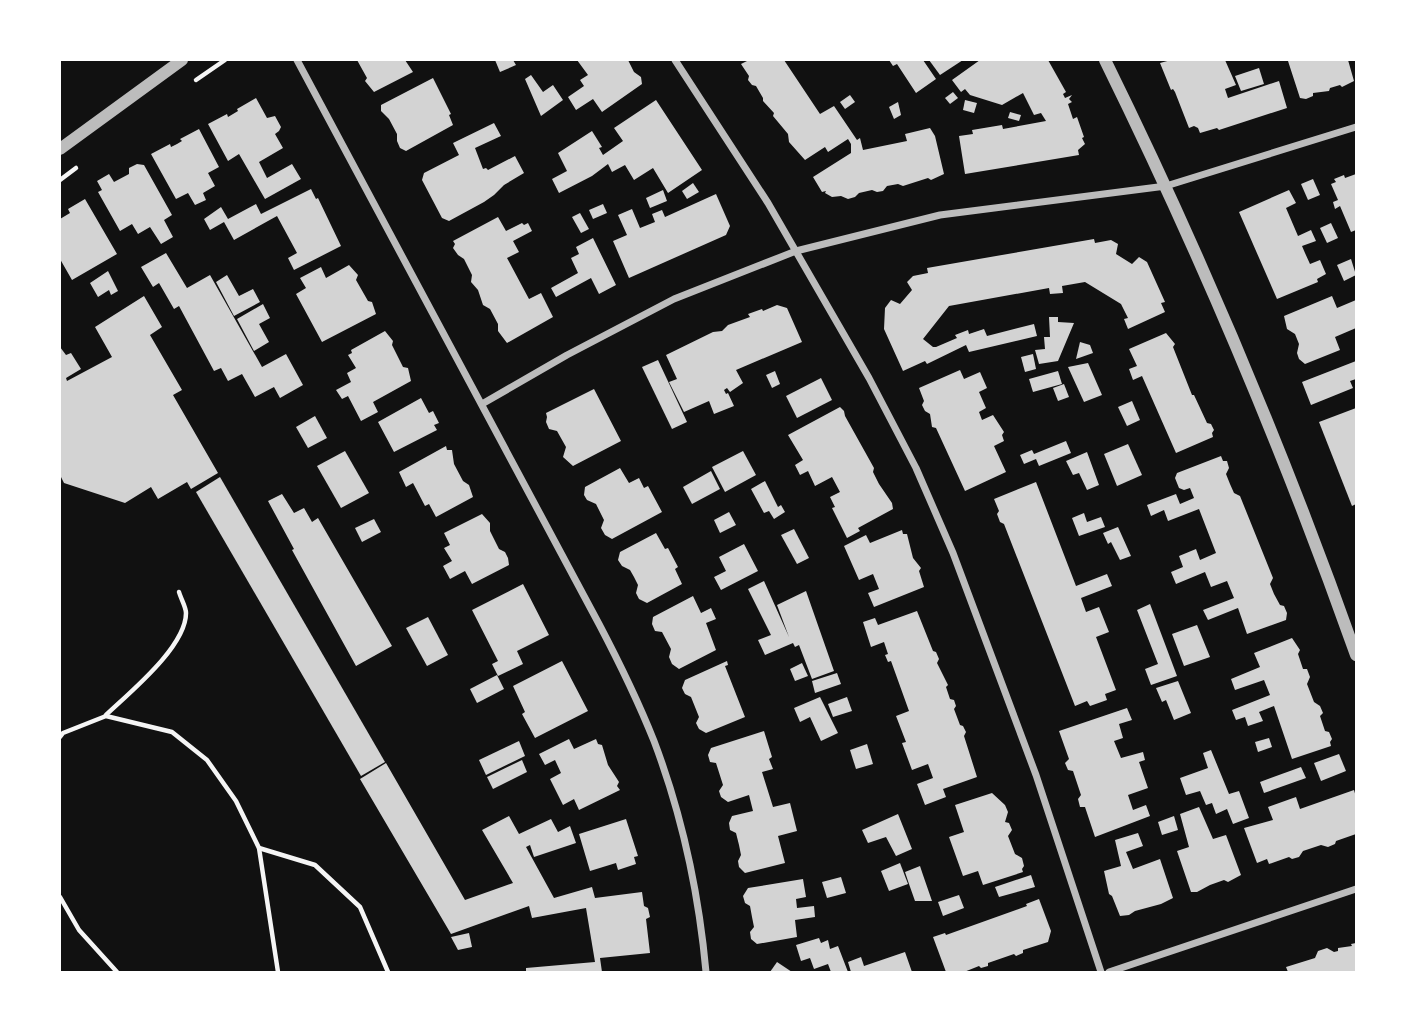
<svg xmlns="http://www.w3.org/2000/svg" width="1416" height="1032" font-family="Arial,sans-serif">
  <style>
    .building { fill: #d3d3d3 }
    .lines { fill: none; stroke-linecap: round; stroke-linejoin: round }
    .path { stroke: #f5f5f5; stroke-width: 4.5 }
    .minor { stroke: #bcbcbc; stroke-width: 7 }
    .tertiary { stroke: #bcbcbc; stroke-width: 12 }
  </style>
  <rect width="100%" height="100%" fill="#111"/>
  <!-- building -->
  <g class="building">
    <polygon points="357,60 405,60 413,72 374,92 365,81 367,78"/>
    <polygon points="495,60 513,60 516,65 500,72"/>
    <polygon points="577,60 628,60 634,72 641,77 642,84 602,112 593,99 576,110 568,97 584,86 580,80 588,75"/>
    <polygon points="749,60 784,60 820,114 834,106 857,140 860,138 863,150 907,141 905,134 930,128 935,136 944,174 931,180 928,178 903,186 898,184 887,186 883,191 877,192 872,190 859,193 855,197 848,199 841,196 832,197 825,193 826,191 822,192 813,177 851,153 851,144 848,139 828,152 825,147 805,160 789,142 788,134 773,116 774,113 763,101 763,98 756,86 752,85 748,80 749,76 741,64"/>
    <polygon points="889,60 923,60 936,79 916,93 897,64 893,66"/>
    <polygon points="929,60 963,60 940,75"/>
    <polygon points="980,60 1048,60 1066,92 1063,94 1065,98 1072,95 1069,99 1072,102 1068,104 1073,119 1077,117 1084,137 1082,138 1085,144 1078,150 1079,155 965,174 959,136 973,134 972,130 1002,125 1003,129 1046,121 1041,113 1034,115 1023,93 1002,105 970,95 965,89 961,92 952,80"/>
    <polygon points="1171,60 1225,60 1236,85 1225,89 1228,98 1279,81 1287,108 1219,130 1217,128 1200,133 1198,128 1194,126 1189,128 1175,92 1173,89 1171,90 1160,63"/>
    <polygon points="1292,60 1348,60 1354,81 1342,87 1340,85 1330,88 1329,91 1313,93 1313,96 1306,99 1300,98 1288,61"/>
    <polygon points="1259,68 1264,84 1241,91 1235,76"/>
    <polygon points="531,75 543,92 553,85 563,100 541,116 525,79"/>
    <polygon points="433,78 451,114 449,115 453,125 406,151 400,148 397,141 397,134 389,119 381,111 381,105"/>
    <polygon points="953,92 958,98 950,104 945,98"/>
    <polygon points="850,95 855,102 845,109 840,102"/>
    <polygon points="256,98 267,118 275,116 281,127 279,131 275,134 283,148 259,162 267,178 292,164 301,179 265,199 239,154 228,161 208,124 227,114 228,117 238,111 237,109"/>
    <polygon points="656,100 702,170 668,193 653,168 634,180 625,165 612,172 608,164 592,176 559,193 552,179 567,171 558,153 592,131 602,147 599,148 603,155 623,141 614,128"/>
    <polygon points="965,100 977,103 974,113 963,110"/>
    <polygon points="898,102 901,115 894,119 889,107"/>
    <polygon points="1010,112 1021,115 1019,121 1008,118"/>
    <polygon points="494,123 501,136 475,148 483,169 486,168 488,170 515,156 524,173 504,185 494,195 484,202 449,221 442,218 422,180 424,173 459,155 453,143"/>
    <polygon points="199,129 219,167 208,173 215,186 203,193 206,200 195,205 188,193 176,199 151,154 170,144 171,147 177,144 182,141 180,139"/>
    <polygon points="137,164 144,165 172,215 164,220 173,237 161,244 150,227 138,234 132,224 120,231 98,192 102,190 97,181 109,174 114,182 129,174 129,168"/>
    <polygon points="1356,174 1356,230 1351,232 1340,206 1335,209 1333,202 1338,200 1331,184 1336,182 1334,179 1344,175 1345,178"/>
    <polygon points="1313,179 1320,195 1308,200 1301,184"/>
    <polygon points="693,183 699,192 687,199 682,191"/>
    <polygon points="311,189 316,199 318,198 341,246 294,270 288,258 297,253 277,216 234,240 224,222 210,230 204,219 221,207 228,219 256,204 261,214"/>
    <polygon points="663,190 667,201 650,208 646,198"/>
    <polygon points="1289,190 1296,203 1286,208 1298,236 1311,230 1316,241 1302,246 1305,253 1310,264 1320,260 1326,274 1317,279 1318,282 1277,299 1239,212"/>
    <polygon points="716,194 730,226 726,235 629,278 613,241 627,235 618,215 632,209 640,228 655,222 652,214 662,210 665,217"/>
    <polygon points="85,199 117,254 72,280 60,259 60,219 70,213 68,209"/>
    <polygon points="603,204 607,213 593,219 589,210"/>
    <polygon points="580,213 589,229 581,233 572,217"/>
    <polygon points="498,217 506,231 522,223 524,225 528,223 532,231 513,241 519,252 507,258 529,299 541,293 553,317 507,343 498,331 498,324 490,309 483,305 478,290 471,282 472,275 464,259 458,255 453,248 455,244 453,241"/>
    <polygon points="1331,223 1338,238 1327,243 1320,228"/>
    <polygon points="593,238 616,285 599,294 591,278 556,297 551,288 578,273 571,258 579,254 576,247"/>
    <polygon points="1094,239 1095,243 1111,240 1118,244 1116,254 1132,264 1139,257 1147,262 1165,302 1161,303 1165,312 1128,329 1124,319 1128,318 1121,304 1085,282 1062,286 1063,293 1050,294 1049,288 949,306 923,339 933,347 936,347 957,338 955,335 968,330 969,334 984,329 987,336 1034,324 1037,336 969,352 966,345 927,364 925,361 903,371 884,329 885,308 891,300 900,304 912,290 907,282 913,276 928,273 927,268"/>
    <polygon points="166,253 187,288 210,275 262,367 286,354 303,385 280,398 274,387 255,397 242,374 228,381 221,368 214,371 179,306 174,309 159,283 153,287 141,267"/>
    <polygon points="1351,259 1356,275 1344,281 1337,265"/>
    <polygon points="349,265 358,275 356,280 368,301 372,302 376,314 322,342 296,294 306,288 300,278 321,267 326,278"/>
    <polygon points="108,271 118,291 111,295 109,290 98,297 90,283"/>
    <polygon points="227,275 239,296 253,289 260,302 234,316 216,282"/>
    <polygon points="144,296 162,327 150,335 182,390 173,395 218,473 191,489 187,482 158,499 151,487 125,503 64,483 60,475 60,347 66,355 71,353 81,369 66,378 67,381 112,357 95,327"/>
    <polygon points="1332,296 1337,308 1356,300 1356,328 1335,337 1340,350 1305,364 1299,359 1297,353 1299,344 1295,334 1287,329 1284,316"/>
    <polygon points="263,304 270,318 259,324 269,342 254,351 237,319"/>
    <polygon points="777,305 787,308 802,342 736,370 743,383 730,392 727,388 724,390 726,394 728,393 734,406 714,414 709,401 684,412 669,382 677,379 666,355 713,332 722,331 728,325 750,317 748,314 762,309 763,311"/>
    <polygon points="1049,317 1058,317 1058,322 1074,323 1058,361 1039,364 1035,350 1045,349 1044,337 1050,337"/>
    <polygon points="385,331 393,341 392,345 403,367 408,368 411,381 373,402 378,412 361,421 348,396 342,399 336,390 351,382 347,373 356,368 348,355 352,353 351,350"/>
    <polygon points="1166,333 1175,344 1173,347 1192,395 1194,395 1207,423 1211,424 1214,430 1212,433 1213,437 1176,453 1142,376 1133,380 1129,369 1137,366 1129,349"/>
    <polygon points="1080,342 1090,345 1093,353 1076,359"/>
    <polygon points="1033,354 1036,369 1025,372 1021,357"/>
    <polygon points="658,360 687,422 672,429 642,367"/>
    <polygon points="1356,361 1356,379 1350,381 1353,388 1311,405 1302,382"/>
    <polygon points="1088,363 1102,395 1084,402 1068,367"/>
    <polygon points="960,370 964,379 980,372 987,388 979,392 986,408 979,412 982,420 993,415 1004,432 1002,435 1004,441 994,446 1006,472 965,491 936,428 932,427 930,414 925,411 922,405 924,401 919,388"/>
    <polygon points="775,371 780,384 772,388 766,375"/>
    <polygon points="1058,371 1062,384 1033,392 1029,379"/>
    <polygon points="821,378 832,400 797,418 786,396"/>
    <polygon points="1064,384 1069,397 1058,401 1053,388"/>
    <polygon points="594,389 621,441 573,466 563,457 566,447 557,431 549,429 546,422 547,417 546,413"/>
    <polygon points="421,398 429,413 433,411 439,423 434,425 437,430 394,452 378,422"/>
    <polygon points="1132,401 1140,420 1127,426 1118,407"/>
    <polygon points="840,407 844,411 845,416 874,468 873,472 879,484 892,503 893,509 858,528 860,531 847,538 832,508 835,507 830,497 840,492 832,477 815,486 808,471 800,475 795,465 803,460 788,435"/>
    <polygon points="1356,408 1356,504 1352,506 1319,422"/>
    <polygon points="315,416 327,438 308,448 296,427"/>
    <polygon points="1066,441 1071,453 1039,466 1036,459 1024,464 1020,455 1032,450 1034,454"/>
    <polygon points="1128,444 1142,475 1117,486 1104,454"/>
    <polygon points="446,446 447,450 452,450 454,464 463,481 469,485 473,497 436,517 429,504 425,506 413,483 406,487 399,472"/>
    <polygon points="345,451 369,493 341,508 317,466"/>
    <polygon points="743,451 756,475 725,492 712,467"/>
    <polygon points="1087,452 1099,485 1087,490 1079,473 1073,475 1066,461"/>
    <polygon points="1221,456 1223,461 1227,461 1229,468 1226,474 1230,484 1234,493 1240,496 1273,578 1270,584 1274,594 1280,605 1284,606 1287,613 1286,620 1247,634 1238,608 1208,620 1203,610 1234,598 1227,581 1211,587 1205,572 1176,584 1171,572 1183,567 1179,556 1196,549 1200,560 1216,553 1199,509 1168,521 1164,510 1151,516 1147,505 1176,494 1180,504 1194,498 1190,488 1184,490 1179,488 1175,478 1177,473"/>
    <polygon points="620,468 629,483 639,478 644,488 648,486 662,512 612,539 605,535 601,528 604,520 596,504 587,500 584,495 585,487"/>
    <polygon points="711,471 720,489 692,504 683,487"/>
    <polygon points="220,477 385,762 361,776 196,492"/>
    <polygon points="765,481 778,507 781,505 785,512 774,519 769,511 764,513 751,489"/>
    <polygon points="1036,482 1076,586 1107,574 1112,586 1081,598 1086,612 1099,607 1109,632 1096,637 1116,690 1105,694 1107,700 1090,706 1087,701 1075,706 1004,524 1000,522 997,514 999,511 994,499"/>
    <polygon points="282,494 294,513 304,508 312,522 318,518 392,646 356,666 292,550 294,549 268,501"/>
    <polygon points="729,512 736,525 720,533 714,520"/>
    <polygon points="1084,513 1087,522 1101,517 1105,527 1079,536 1072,518"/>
    <polygon points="482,514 490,523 490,531 499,549 505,552 508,558 509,565 472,584 465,571 450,579 443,566 452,561 444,548 450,545 444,533"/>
    <polygon points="374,519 381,532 362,542 355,528"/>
    <polygon points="1118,527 1131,556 1120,560 1111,542 1108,544 1103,533"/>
    <polygon points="794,529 809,558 797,564 781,535"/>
    <polygon points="902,530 903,534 907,534 913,558 921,568 919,571 924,587 874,607 868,593 879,589 873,574 859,580 844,546 866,535 870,543"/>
    <polygon points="656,533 665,549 668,548 678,567 675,569 682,584 647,603 639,599 636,593 638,585 634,577 630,570 622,566 618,560 620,552"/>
    <polygon points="744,544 758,571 721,590 714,577 726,571 719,557"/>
    <polygon points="764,581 789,637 777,605 806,591 834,671 812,679 799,645 795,647 793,643 765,655 758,640 771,635 748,589"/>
    <polygon points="523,584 549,635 517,651 523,664 498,676 492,664 498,661 472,610"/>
    <polygon points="693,596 701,613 711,608 716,619 706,623 716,650 679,669 672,664 669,657 671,649 662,632 655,631 652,624 653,617"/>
    <polygon points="1150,604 1177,676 1151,685 1145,669 1158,664 1137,610"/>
    <polygon points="917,611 933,651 936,652 939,659 937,663 948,685 946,687 950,699 954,700 956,706 954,709 960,725 963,726 966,732 964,736 977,777 943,789 946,797 925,805 917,784 933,778 928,764 912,770 902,743 906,742 896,716 909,711 891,661 888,662 885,655 888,654 884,642 871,647 863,622 875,618 878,625"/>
    <polygon points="428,617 448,655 427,666 406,628"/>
    <polygon points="1197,625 1210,657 1184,666 1172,634"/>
    <polygon points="1292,638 1300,650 1298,654 1303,669 1307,669 1310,677 1307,684 1314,702 1320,706 1323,713 1320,716 1325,731 1329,732 1332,739 1330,742 1331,746 1292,759 1274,706 1259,712 1263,721 1248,726 1245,717 1236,720 1232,710 1270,695 1264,680 1235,690 1231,679 1260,667 1254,653"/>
    <polygon points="562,661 588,711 535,738 522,714 525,712 513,686"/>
    <polygon points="727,661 728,665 725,666 745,717 706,733 699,729 696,723 699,717 691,697 685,694 682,688 685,680"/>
    <polygon points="802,663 808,676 795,681 790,669"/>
    <polygon points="837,673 841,684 815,693 812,681"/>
    <polygon points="497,675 504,689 477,703 470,689"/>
    <polygon points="1178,681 1191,713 1174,720 1166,700 1162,702 1156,688"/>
    <polygon points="820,697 838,733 821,741 810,717 800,722 794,708"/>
    <polygon points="847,697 852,711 833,717 828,704"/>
    <polygon points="1127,708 1132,720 1119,724 1123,738 1114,741 1121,758 1143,752 1145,760 1139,762 1148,788 1128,795 1133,810 1146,805 1150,816 1095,837 1085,807 1080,807 1078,799 1081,795 1073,771 1068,770 1065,763 1069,759 1059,731"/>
    <polygon points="764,731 772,757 769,759 773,769 762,772 773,807 790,803 797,831 778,836 785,863 745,873 739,867 738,861 741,855 739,845 736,833 730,830 729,823 732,816 753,811 749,795 728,802 721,797 719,791 723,785 716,763 710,762 708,755 711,748"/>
    <polygon points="1269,738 1272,747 1258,752 1255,742"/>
    <polygon points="569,739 574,749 596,739 598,744 602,745 608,765 619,782 617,786 620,790 579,810 574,799 563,805 550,779 561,773 555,760 545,765 539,754"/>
    <polygon points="519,741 525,756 486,775 479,760"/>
    <polygon points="867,744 873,764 856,769 850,750"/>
    <polygon points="1211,750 1229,794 1239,791 1249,818 1233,824 1227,809 1216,814 1212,803 1206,805 1200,791 1186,795 1180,778 1208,768 1203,753"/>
    <polygon points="1339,754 1346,771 1321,781 1314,763"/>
    <polygon points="522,760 527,772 493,789 487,777"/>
    <polygon points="386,763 465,900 513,883 482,830 509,816 519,834 551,819 558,832 570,826 576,843 534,857 530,845 526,847 554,898 592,887 595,898 642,892 644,906 648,908 650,917 646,919 650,953 600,958 602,972 526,972 526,968 595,962 586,908 532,918 529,906 451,934 360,779"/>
    <polygon points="1301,767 1306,778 1264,793 1260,782"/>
    <polygon points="1354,790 1356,797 1356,834 1336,841 1335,844 1328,847 1321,845 1303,851 1299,857 1292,859 1289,857 1269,864 1267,859 1257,863 1244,828 1273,820 1268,807 1296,797 1300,809"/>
    <polygon points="992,793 1005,805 1008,812 1005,822 1009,823 1012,830 1008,836 1015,854 1022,858 1024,866 1022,869 1023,872 983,885 978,871 963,876 949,837 964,832 955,805"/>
    <polygon points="1199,807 1213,839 1226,835 1241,875 1228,882 1224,880 1210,885 1197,892 1191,892 1177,851 1189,847 1180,814"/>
    <polygon points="898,814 912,849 896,856 886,837 868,843 862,830"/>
    <polygon points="1174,816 1178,830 1162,835 1158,822"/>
    <polygon points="626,819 638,856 634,857 636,864 618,870 616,863 590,871 579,834"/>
    <polygon points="1138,833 1143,846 1126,852 1133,869 1160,859 1173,898 1161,904 1135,911 1129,915 1120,916 1112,896 1109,894 1104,871 1121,866 1115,840"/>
    <polygon points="900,863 908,884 889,891 881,871"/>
    <polygon points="920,866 923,875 932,901 915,901 909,884 905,872"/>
    <polygon points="1031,875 1035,887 999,897 995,887"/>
    <polygon points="841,877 846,893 827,898 822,882"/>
    <polygon points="803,879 806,897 796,899 797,908 814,906 815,917 795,920 797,937 757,944 751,939 750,932 754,927 752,917 750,906 745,903 743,896 748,888"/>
    <polygon points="959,895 964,908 943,916 938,902"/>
    <polygon points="1039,899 1051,931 1048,942 1023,950 1023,953 1016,956 1014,954 988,963 988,966 981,968 979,966 964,972 946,972 933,937 945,933 946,935 1027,906 1026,904"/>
    <polygon points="469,933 472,947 458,950 451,937"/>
    <polygon points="819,938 821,943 828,940 830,949 838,946 848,972 831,972 828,964 814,969 810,958 801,961 796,945"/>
    <polygon points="1356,943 1356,972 1288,972 1286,967 1315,958 1318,951 1327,948 1334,952 1338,951 1338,948 1352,946 1351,944"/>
    <polygon points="905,952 912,972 851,972 848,962 861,957 864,966"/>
    <polygon points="777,962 792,972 770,972"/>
  </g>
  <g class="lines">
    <!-- path -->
    <g class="path">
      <polyline points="196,80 225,60"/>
      <polyline points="60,180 76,168"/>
      <path d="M106 715C129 693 186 647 186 613 186 607 181 599 179 592"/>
      <polyline points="60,737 63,733 106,716 172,732 207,760 236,801 259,848 278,972"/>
      <polyline points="259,848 315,865 360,907 388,972"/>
      <polyline points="60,897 79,930 117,972"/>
    </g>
    <!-- minor -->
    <g class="minor">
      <path d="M297 60 599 624C619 662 638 701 654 741 682 815 699 895 706 972"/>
      <polyline points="675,60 768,203 869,378 916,468 953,553 1036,775 1101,972"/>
      <polyline points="482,404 567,355 674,299 796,251 940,215 1166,186 1356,127"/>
      <polyline points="1109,972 1356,889"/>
    </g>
    <!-- tertiary -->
    <g class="tertiary">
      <path d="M1105 60C1200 253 1284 452 1356 655"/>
      <polyline points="60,149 182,60"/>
    </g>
  </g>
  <!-- border -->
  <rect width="1416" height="1032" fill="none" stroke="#ffffff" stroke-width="122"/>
</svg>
